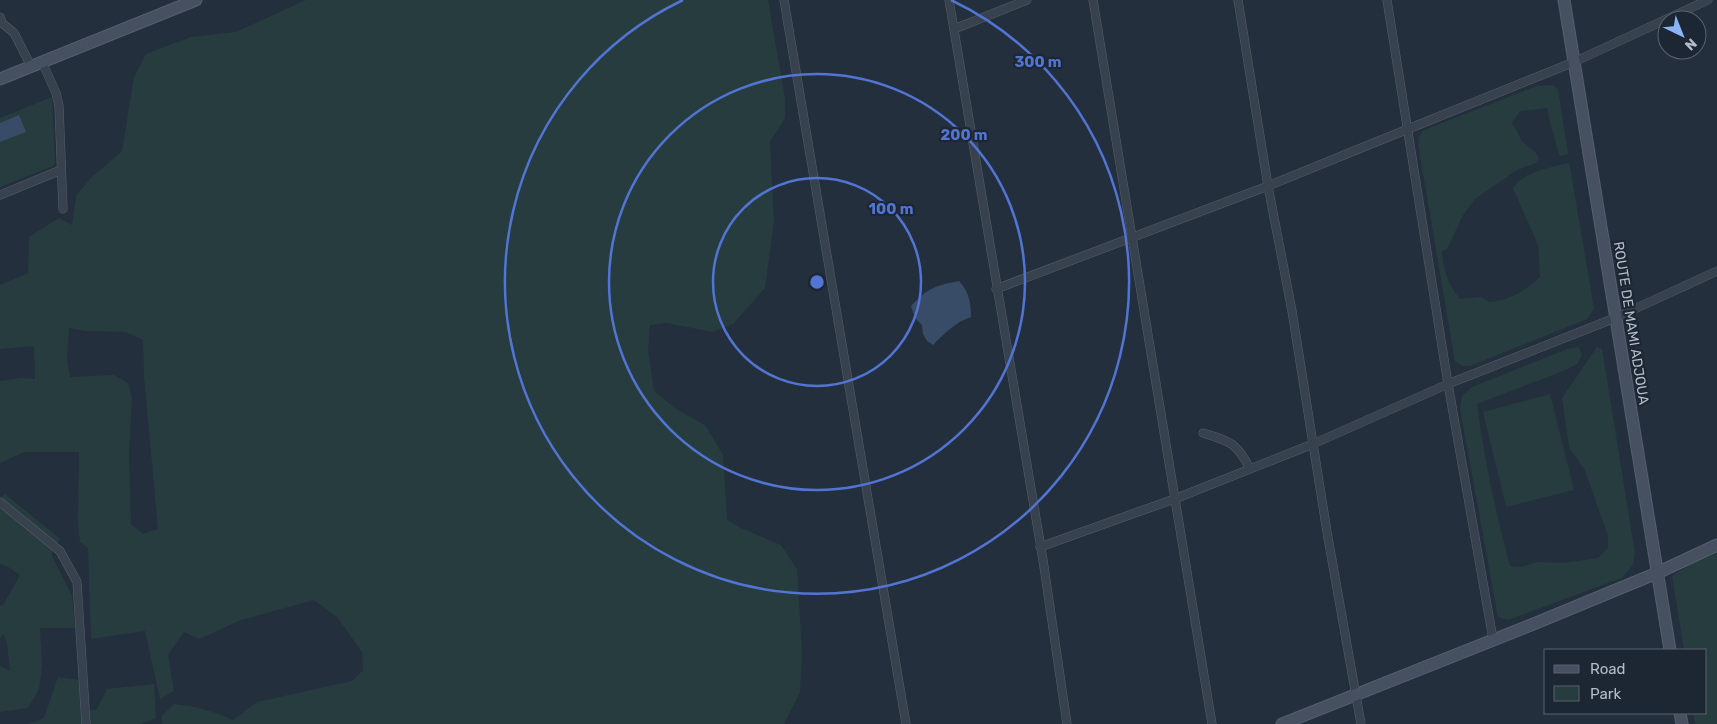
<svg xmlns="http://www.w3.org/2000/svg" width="1717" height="724" font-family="Rubik,sans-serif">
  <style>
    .green { fill: #263c3f; fill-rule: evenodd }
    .water { fill: #394c67 }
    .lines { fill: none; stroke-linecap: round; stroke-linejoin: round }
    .street-casing { stroke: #565f6c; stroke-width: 9 }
    .secondary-casing { stroke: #565f6c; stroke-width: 13 }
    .street { stroke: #38414e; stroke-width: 8 }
    .secondary { stroke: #465061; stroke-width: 11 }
    .ring { fill: none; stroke: #5274d3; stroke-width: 2.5 }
    .labels { text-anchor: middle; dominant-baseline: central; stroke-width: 4.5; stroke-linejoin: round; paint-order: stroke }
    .street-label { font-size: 14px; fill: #b4bcc9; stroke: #1d2633 }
    .centre { fill: #5274d3; stroke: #1d2633; stroke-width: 2.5 }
    .ring-label { font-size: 15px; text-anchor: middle; font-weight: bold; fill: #5274d3; stroke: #1d2633; stroke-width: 4.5; stroke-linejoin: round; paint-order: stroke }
  </style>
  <rect width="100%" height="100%" fill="#242f3e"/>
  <!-- green -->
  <g class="green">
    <path d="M306 0H768L785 98V118L770 142 774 222 765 288 733 324 713 332 666 323 650 325 648 350 654 391 675 408 706 426 723 455 727 520 741 528 781 545 797 569 802 652 800 692 784 724H162V716L174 704C195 706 214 711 233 720L257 702 352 681 363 670 362 652 337 617 314 600 241 620 199 639 184 632 168 655 174 691 160 699 145 631 91 639 88 548 80 542 78 520 79 452H24L0 463V381L21 378 35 379 34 346 0 349V285L28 273 29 237 59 218 72 225 76 196 92 177 122 151 134 77 146 54 191 37 236 32ZM69 328 85 331 125 332 143 340 144 376 158 529 143 534 131 524 129 455 132 397 128 383 114 375 70 377 67 359Z"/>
    <path d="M1552 85 1558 89 1568 154 1562 156 1559 155C1556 139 1549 124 1547 108L1520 111 1512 123 1522 141 1535 152 1539 158 1536 163 1517 170 1475 199 1463 215 1447 249 1442 251C1443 270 1448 284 1460 299L1481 297 1489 302C1510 300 1525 291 1540 277L1538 245 1513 188C1526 171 1548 168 1568 163L1570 167 1594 309 1587 319 1470 366H1462L1455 361 1418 144 1419 136 1424 130 1537 86Z"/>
    <polygon points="52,97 55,163 53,166 0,187 0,118"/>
    <path d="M1579 347 1582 355 1577 364 1568 369 1477 404C1484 459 1496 513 1510 566L1521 567 1538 562 1563 563 1598 558 1608 548V536L1584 468 1569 448 1562 398 1597 347 1602 349 1635 553 1633 565 1622 578 1508 620 1498 617 1460 409 1462 396 1472 387 1567 349Z"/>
    <polygon points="1550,394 1574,490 1506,507 1483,412"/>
    <polygon points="5,494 60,539 51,554 72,596 75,628 40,628 42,665 39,689 28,708 0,712 0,666 10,671 7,643 4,634 0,638 0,606 3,605 20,575 7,566 0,564 0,500"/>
    <polygon points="1717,548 1717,724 1695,724 1693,713 1706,713 1706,650 1684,650 1672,576"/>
    <polygon points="58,677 80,680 86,711 97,709 107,689 154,684 156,718 141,724 28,724 44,718"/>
  </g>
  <!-- water -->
  <g class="water">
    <polygon points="19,115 26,132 0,142 0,123"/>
    <path d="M959 281C969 292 971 303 971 317 955 322 944 334 933 345L927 341 923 334 922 325 915 318 911 306C928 288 934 286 959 281Z"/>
  </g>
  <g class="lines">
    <!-- street casing -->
    <g class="street-casing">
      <g id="street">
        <polyline points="784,0 906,724"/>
        <polyline points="949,0 1043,560 1067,724"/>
        <path d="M1093 0C1132 241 1174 482 1212 724"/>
        <polyline points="1238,0 1268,186 1292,311 1327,532 1361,724"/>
        <polyline points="1387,0 1448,384 1493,639"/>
        <polyline points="0,17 2,23 14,33 31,66"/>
        <polyline points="954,29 1027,0"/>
        <polyline points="42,62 56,93 59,106 63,209"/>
        <polyline points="0,195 61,170"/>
        <polyline points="996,289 1268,186 1408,129 1574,62 1708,0"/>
        <path d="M1203 433C1230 441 1237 443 1250 469"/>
        <polyline points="0,502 60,551 77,582 86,724"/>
        <polyline points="1040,547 1177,498 1313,444 1448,384 1615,318 1717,271"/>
      </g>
    </g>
    <!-- secondary casing -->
    <g class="secondary-casing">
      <g id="secondary">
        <polyline points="1564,0 1670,650"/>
        <polyline points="0,79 196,0"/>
        <polyline points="1680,713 1682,724"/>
        <polyline points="1282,724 1531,625 1657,573 1717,545"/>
      </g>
    </g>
    <!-- street -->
    <use href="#street" class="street"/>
    <!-- secondary -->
    <use href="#secondary" class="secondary"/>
  </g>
  <!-- distance rings -->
  <g class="ring">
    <circle cx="817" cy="282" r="104"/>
    <circle cx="817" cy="282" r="208"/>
    <path d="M951 0A312 312 0 1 1 683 0"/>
  </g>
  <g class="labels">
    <!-- street labels -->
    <g class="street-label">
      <text transform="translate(1631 323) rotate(81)">ROUTE DE MAMI ADJOUA</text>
    </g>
  </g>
  <circle cx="817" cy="282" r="8" class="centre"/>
  <g class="ring-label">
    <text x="1038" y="67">300 m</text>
    <text x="964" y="140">200 m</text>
    <text x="891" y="214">100 m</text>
  </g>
  <!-- legend -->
  <rect x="1544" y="649" width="162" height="65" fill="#1d2633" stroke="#59626f"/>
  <rect x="1554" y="665" width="25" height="8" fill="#465061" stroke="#59626f"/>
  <text x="1590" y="674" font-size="15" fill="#b4bcc9">Road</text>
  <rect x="1554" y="686" width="25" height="15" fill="#263c3f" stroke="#59626f"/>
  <text x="1590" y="699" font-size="15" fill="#b4bcc9">Park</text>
  <!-- north arrow -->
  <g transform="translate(1682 35) rotate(137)"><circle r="24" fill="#1d2633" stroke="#59626f"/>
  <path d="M0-4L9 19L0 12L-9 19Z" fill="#8ab4f8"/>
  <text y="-8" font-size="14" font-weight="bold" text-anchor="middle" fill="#b4bcc9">N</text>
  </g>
</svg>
